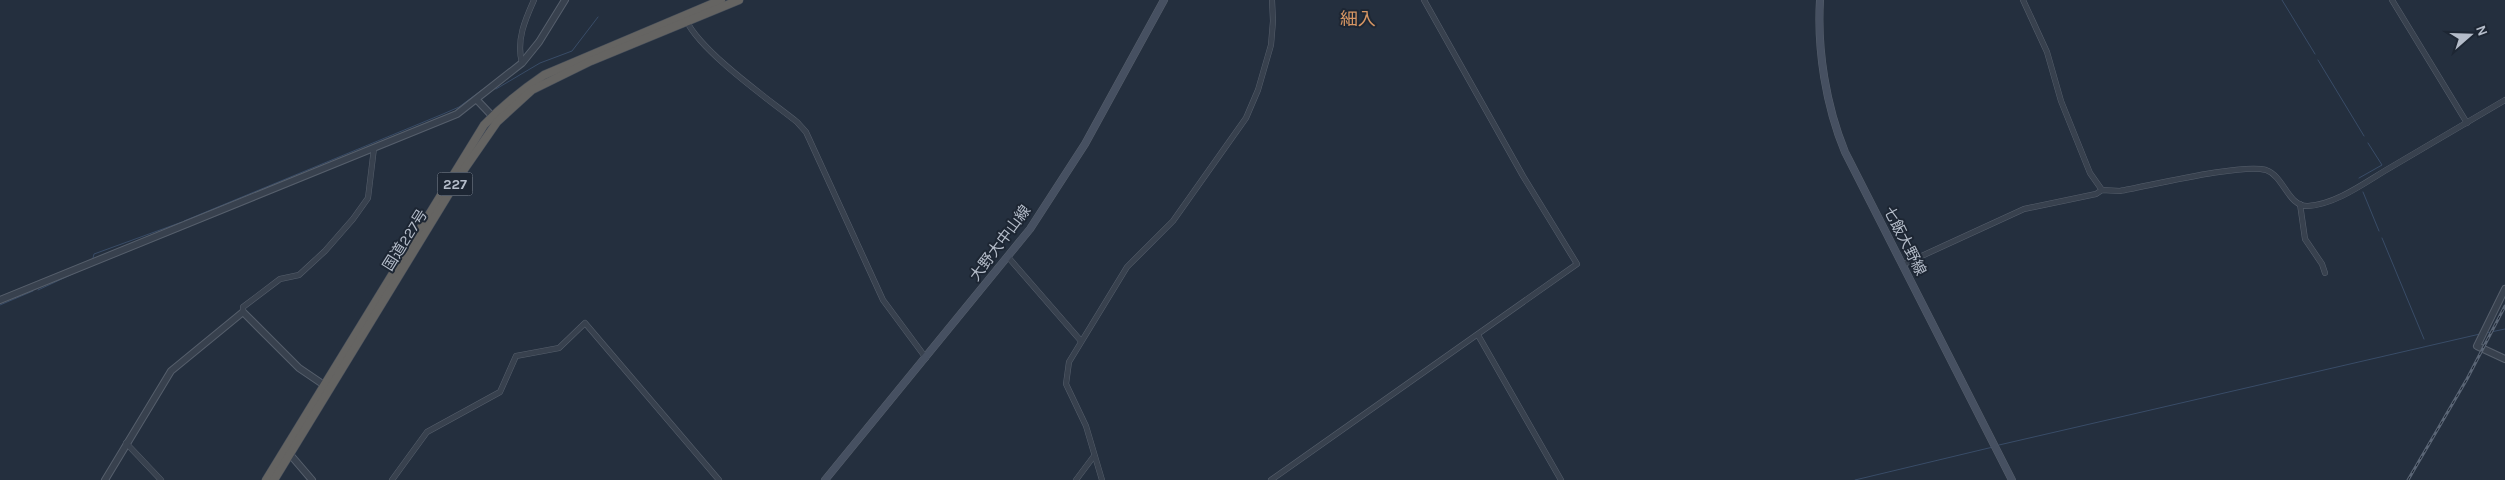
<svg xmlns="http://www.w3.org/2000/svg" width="2505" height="480" font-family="Karla,'Noto Sans JP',sans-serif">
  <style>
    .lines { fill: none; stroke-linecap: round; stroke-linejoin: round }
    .stream { stroke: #394c67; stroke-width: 1 }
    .minor-casing { stroke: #565f6c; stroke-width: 6 }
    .tertiary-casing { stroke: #565f6c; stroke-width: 8 }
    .secondary-casing { stroke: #565f6c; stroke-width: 8 }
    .trunk-casing { stroke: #434c59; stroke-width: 9 }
    .minor { stroke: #38414e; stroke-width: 5 }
    .tertiary { stroke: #38414e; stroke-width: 6 }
    .secondary { stroke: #465061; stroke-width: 7 }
    .trunk { stroke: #656462; stroke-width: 8 }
    .rail-casing { stroke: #5a6575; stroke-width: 3 }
    .rail { stroke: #1d2633; stroke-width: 1; stroke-dasharray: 4; stroke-linecap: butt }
    .labels { text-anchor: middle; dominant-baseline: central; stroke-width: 4; stroke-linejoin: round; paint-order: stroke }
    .shield { fill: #1d2633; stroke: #878f9c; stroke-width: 1 }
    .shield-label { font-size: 14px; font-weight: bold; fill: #b4bcc9 }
    .street-label { font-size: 15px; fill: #b4bcc9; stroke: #1d2633 }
    .quarter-label { font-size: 18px; fill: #d59563; stroke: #1d2633 }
  </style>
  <rect width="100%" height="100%" fill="#242f3e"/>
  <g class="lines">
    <!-- stream -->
    <g class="stream">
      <polyline points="2282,0 2315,54"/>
      <polyline points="2318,60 2364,136"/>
      <polyline points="496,89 540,63 572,51 598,17"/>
      <polyline points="2359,178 2382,165 2368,143"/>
      <polyline points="2363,192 2379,231"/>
      <polyline points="184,221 443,114 459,107 482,90"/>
      <polyline points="2382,238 2424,339"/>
      <polyline points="93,258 94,254 182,222"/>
      <polyline points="38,290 79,271"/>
      <polyline points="0,305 33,291"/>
      <polyline points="2486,333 2505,329"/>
      <polyline points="1999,445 2480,334"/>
      <polyline points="1855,480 1993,447"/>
    </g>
    <!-- minor casing -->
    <g class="minor-casing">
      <g id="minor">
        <polyline points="2023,0 2047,52 2061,101 2090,173 2102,190"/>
        <polyline points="2392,0 2467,123"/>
        <path d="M686 20C701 52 768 99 797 122L806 132 883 300 926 358"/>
        <path d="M522 63C516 40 525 20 534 0"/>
        <polyline points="2300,204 2305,239 2322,264 2325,273"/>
        <polyline points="1008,257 1081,341"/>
        <path d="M1902 265 2024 209 2096 194 2102 190 2120 191C2149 186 2242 163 2266 170 2284 176 2288 207 2308 206 2338 204 2368 180 2393 166 2431 144 2468 122 2505 100"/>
        <polyline points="243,312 243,307 280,279 299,275 325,251 353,219 368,198 374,148"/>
        <polyline points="1478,335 1561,480"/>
        <polyline points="126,443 161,480"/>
        <polyline points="392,480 427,432 500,392 516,356 559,348 585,323 719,480"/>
        <polyline points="1076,480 1094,456"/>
        <polyline points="1102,480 1086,426 1066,384 1069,362 1127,267 1173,221 1246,118 1258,90 1271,45 1273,21 1272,0"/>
        <polyline points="1271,480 1577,264 1523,176 1424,0"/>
      </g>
    </g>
    <!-- tertiary casing -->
    <g class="tertiary-casing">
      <g id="tertiary">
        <polyline points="477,100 495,119"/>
        <polyline points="2505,289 2477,346 2505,359"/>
        <polyline points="0,300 457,114 522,63 539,42 565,0"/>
        <polyline points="288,452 312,480"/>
        <polyline points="105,480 171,371 243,312 299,368 327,387"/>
      </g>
    </g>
    <!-- secondary casing -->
    <g class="secondary-casing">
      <g id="secondary">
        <path d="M1820 0C1817 50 1826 106 1845 152L2012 480"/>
        <polyline points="825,480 1030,229 1085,144 1164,0"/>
      </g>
    </g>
    <!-- trunk casing -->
    <g class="trunk-casing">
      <g id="trunk">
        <path d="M266 480 484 125C502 106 522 90 544 75L721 0"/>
        <polyline points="274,480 461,174 497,122 532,90 591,61 739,0"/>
      </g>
    </g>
    <!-- minor -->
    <use href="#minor" class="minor"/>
    <!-- tertiary -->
    <use href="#tertiary" class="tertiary"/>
    <!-- secondary -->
    <use href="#secondary" class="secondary"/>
    <!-- trunk -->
    <use href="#trunk" class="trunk"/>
    <!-- rail casing -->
    <g class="rail-casing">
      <polyline id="rail" points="2408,480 2467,379 2505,306"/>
    </g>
    <!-- rail -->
    <use href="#rail" class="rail"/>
  </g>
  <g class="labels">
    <!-- shield labels -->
    <rect class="shield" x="437.5" y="172.5" width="35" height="23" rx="4"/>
    <g class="shield-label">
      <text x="455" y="184">227</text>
    </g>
    <!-- street labels -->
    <g class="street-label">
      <text transform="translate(405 240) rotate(-58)">国道227号</text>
      <text transform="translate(1905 241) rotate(63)">七飯大野線</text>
      <text transform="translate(1000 243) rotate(-53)">大野大中山線</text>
    </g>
    <!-- quarter labels -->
    <g class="quarter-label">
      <text x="1358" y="19">細入</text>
    </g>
  </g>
  <!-- north arrow -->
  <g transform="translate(2470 35) rotate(70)" stroke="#1d2633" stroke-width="4" paint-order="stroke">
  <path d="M0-4L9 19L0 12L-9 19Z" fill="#b4bcc9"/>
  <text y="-8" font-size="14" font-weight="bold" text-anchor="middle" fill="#b4bcc9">N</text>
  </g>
</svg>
